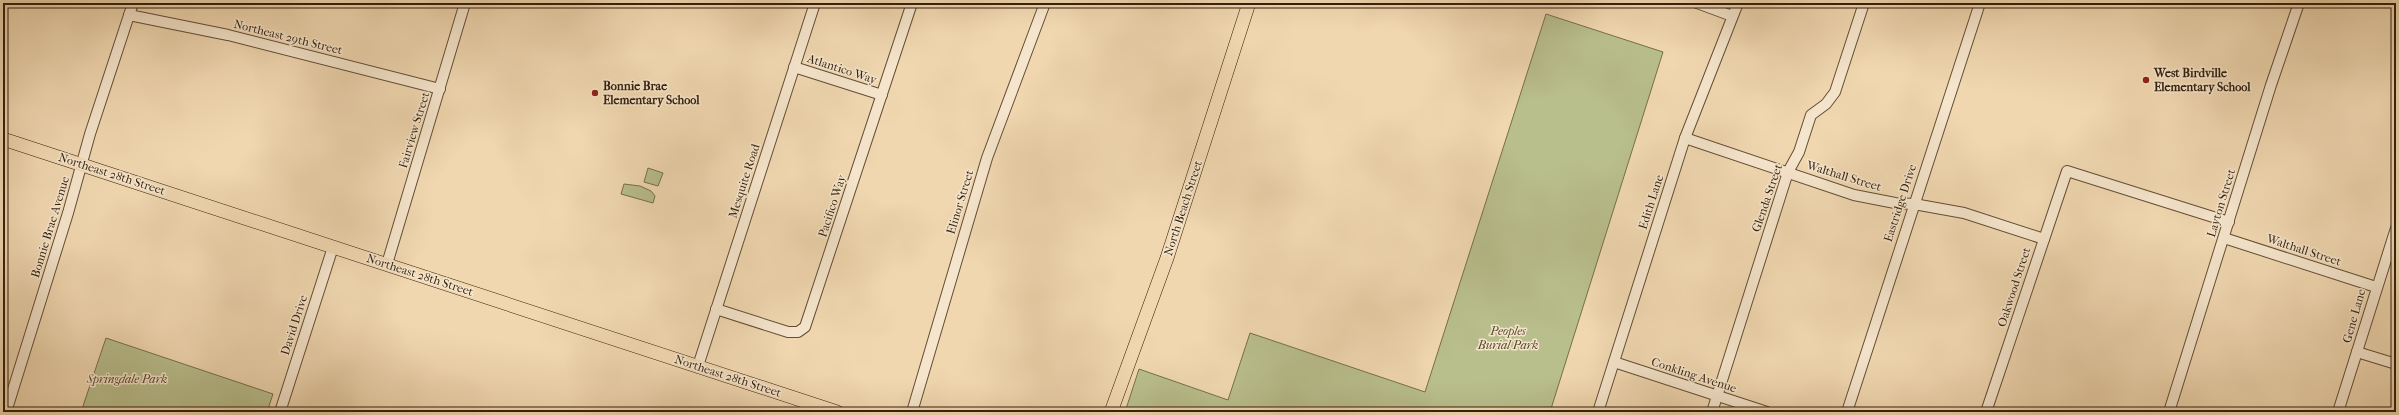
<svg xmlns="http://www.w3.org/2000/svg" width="2399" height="415" font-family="'IM FELL French Canon',serif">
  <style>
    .green { fill: #b8be8c; stroke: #766e4c }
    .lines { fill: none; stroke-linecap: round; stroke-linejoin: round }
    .minor-casing { stroke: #634d34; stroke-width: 12 }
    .major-casing { stroke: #341f0b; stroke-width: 14 }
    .minor { stroke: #f5e5cc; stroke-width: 10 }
    .major { stroke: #f0d7b0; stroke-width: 13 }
    .poi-dot { fill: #8f2418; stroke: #f5e5cc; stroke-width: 1.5 }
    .labels { text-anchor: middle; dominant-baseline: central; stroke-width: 3; stroke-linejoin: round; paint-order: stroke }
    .street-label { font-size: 12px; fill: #341f0b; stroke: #f5e5cc }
    .poi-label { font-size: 12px; font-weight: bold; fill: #341f0b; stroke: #f5e5cc; text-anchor: start }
    .park-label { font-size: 12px; font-style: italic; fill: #55472b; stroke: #f5e5cc }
  </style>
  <rect width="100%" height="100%" fill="#f0d7b0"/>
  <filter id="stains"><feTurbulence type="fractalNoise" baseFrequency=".005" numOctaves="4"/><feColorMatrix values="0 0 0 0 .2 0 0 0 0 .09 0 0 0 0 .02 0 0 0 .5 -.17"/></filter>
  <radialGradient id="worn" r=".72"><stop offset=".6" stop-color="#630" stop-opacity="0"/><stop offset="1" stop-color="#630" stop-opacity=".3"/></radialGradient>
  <!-- green -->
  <g class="green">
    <polygon points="1546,14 1663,52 1550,412 1125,412 1139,369 1228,400 1250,333 1425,392"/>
    <polygon points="648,168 663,173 658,186 644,182"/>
    <polygon points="624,184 640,186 651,191 655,196 653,203 621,194"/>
    <polygon points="106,338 273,394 267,412 81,412"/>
  </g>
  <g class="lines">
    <!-- minor casing -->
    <g class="minor-casing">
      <g id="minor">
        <polyline points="1697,3 1732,16"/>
        <polyline points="129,15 228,35 440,89"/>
        <polyline points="794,67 882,95"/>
        <polyline points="1685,138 1854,195 1895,203 1914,204 1964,213 2044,239"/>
        <polyline points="2224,238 2376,287"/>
        <polyline points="387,264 465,3"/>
        <polyline points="716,309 788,332 798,332 805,327 912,3"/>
        <polyline points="2357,352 2396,364"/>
        <polyline points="1614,362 1767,412"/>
        <polyline points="698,366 815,3"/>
        <polyline points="6,412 68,213 90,134 133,3"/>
        <polyline points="280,412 333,247"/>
        <polyline points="912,412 987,158 1045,3"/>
        <polyline points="1598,412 1685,138 1738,3"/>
        <polyline points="1712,412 1788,172 1799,152 1811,115 1826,104 1835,92 1864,3"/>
        <polyline points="1847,412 1980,3"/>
        <polyline points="1986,412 2067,171 2229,222"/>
        <polyline points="2169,412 2271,85 2299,3"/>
        <polyline points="2338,412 2396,228"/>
      </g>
    </g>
    <!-- major casing -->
    <g class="major-casing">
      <g id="major">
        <polyline points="3,139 837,412"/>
        <polyline points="1111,412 1167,258 1249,3"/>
      </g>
    </g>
    <!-- minor -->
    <use href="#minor" class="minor"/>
    <!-- major -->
    <use href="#major" class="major"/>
  </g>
  <!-- markers -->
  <g class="poi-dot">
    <circle cx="2146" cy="80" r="4"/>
    <circle cx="595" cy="93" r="4"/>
  </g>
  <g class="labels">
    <!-- street labels -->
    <g class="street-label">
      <text transform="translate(288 37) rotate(14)">Northeast 29th Street</text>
      <text transform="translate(842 69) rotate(18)">Atlantico Way</text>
      <text transform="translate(414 130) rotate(-73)">Fairview Street</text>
      <text transform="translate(112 174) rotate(18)">Northeast 28th Street</text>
      <text transform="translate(1844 176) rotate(17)">Walthall Street</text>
      <text transform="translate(744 181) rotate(-72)">Mesquite Road</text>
      <text transform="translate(1767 198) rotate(-71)">Glenda Street</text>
      <text transform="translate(960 202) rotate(-73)">Elinor Street</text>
      <text transform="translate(1651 202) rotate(-72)">Edith Lane</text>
      <text transform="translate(1900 203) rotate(-72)">Eastridge Drive</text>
      <text transform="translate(2221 203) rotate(-73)">Layton Street</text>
      <text transform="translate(832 206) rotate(-72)">Pacifico Way</text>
      <text transform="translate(1183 208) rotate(-72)">North Beach Street</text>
      <text transform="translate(50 227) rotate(-73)">Bonnie Brae Avenue</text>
      <text transform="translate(2304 250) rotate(18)">Walthall Street</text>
      <text transform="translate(420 275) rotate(18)">Northeast 28th Street</text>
      <text transform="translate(2014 287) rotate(-72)">Oakwood Street</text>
      <text transform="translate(2354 316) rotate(-74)">Gene Lane</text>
      <text transform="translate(294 325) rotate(-72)">David Drive</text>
      <text transform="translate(1694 375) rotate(18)">Conkling Avenue</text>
      <text transform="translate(728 376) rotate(18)">Northeast 28th Street</text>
    </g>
    <!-- poi labels -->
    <g class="poi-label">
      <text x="2154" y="73">West Birdville<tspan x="2154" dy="14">Elementary School</tspan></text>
      <text x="603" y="86">Bonnie Brae<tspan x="603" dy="14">Elementary School</tspan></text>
    </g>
    <!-- park labels -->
    <g class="park-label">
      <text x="1508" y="331">Peoples<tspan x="1508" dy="14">Burial Park</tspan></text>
      <text x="127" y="379">Springdale Park</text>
    </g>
  </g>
  <!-- margin -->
  <rect width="2399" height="415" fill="none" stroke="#f0d7b0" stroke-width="16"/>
  <rect x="4" y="4" width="2391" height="407" fill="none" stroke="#341f0b" stroke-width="2"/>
  <rect x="8" y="8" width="2383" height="399" fill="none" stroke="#341f0b"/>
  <rect width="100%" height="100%" filter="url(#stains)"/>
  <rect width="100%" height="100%" fill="url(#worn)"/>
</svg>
